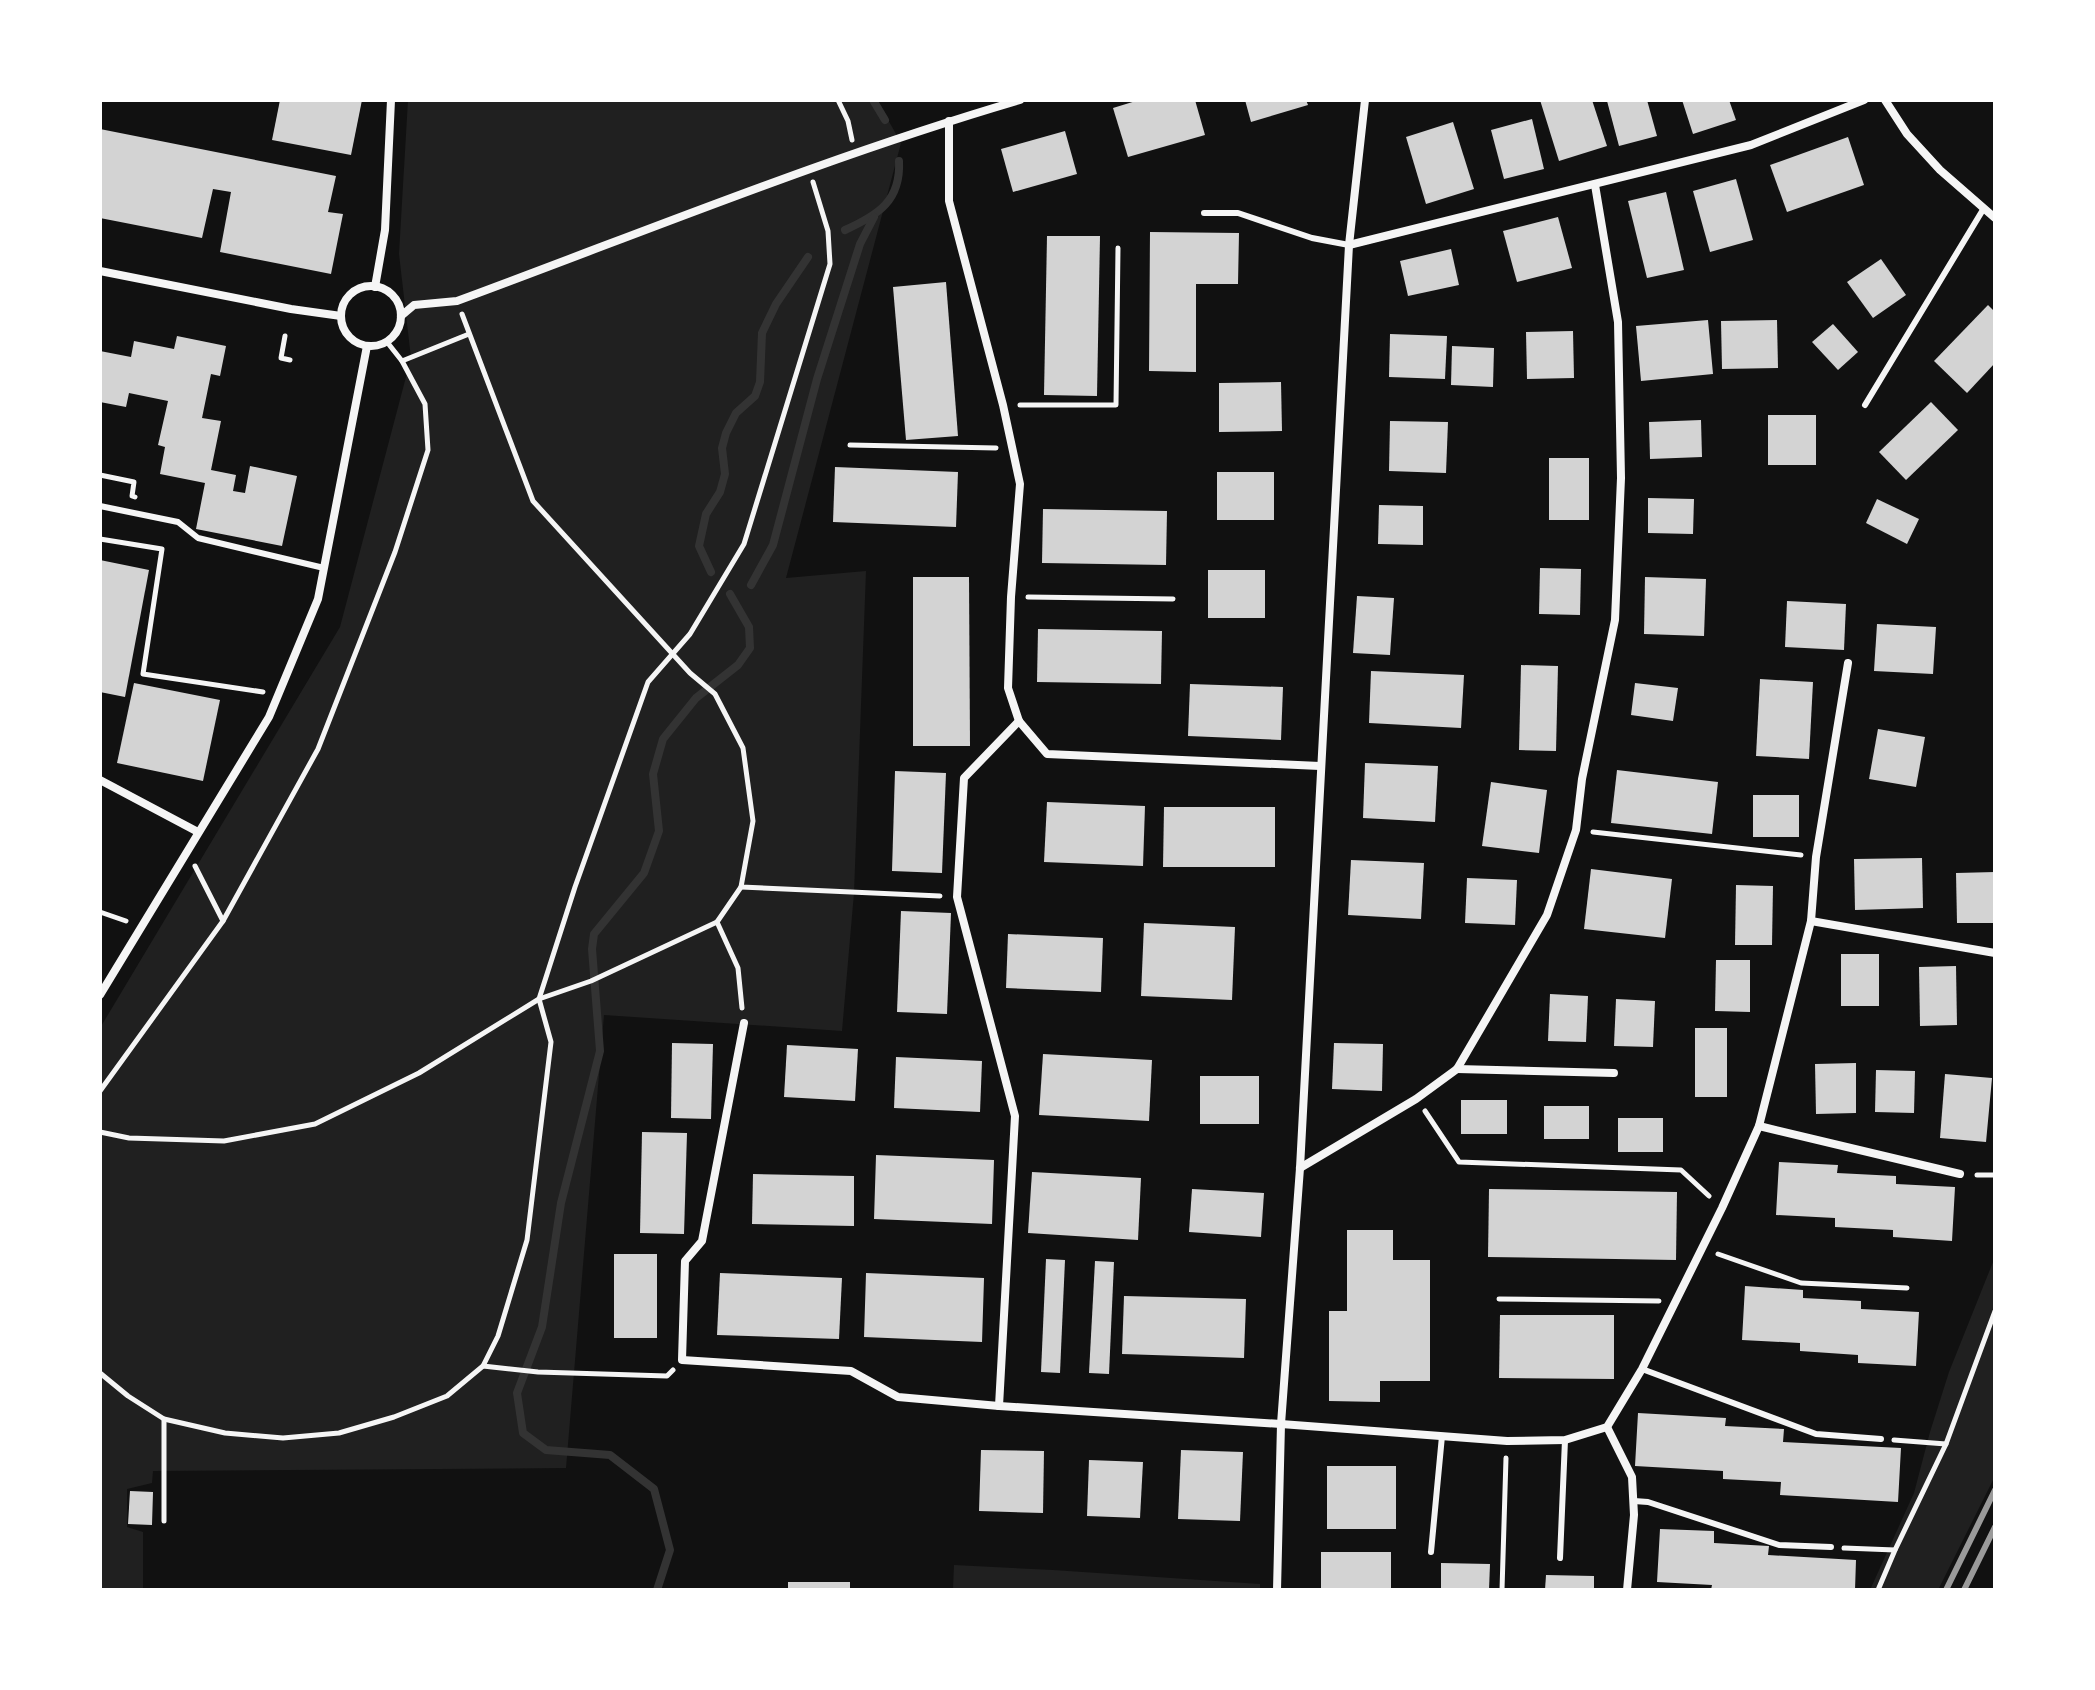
<svg xmlns="http://www.w3.org/2000/svg" width="2095" height="1690" font-family="Quicksand,sans-serif">
  <style>
    .green { fill: #202020 }
    .lines { fill: none; stroke-linecap: round; stroke-linejoin: round }
    .stream { stroke: #333; stroke-width: 8 }
    .building { fill: #d3d3d3 }
    .path { stroke: #f5f5f5; stroke-width: 5 }
    .service { stroke: #f5f5f5; stroke-width: 6 }
    .minor { stroke: #f5f5f5; stroke-width: 8 }
    .rail { stroke: #9a9a9a; stroke-width: 6 }
  </style>
  <rect width="100%" height="100%" fill="#111"/>
  <!-- green -->
  <g class="green">
    <polygon points="408,100 877,100 901,143 786,578 866,571 854,893 842,1031 604,1015 566,1468 153,1471 152,1483 127,1489 127,1527 143,1532 143,1590 100,1590 100,1028 340,627 411,358 399,254"/>
    <polygon points="1995,1257 1995,1476 1938,1590 1870,1590 1914,1493 1930,1432 1949,1372"/>
    <polygon points="954,1565 1053,1570 1260,1584 1260,1590 953,1590"/>
  </g>
  <g class="lines">
    <!-- stream -->
    <g class="stream">
      <polyline points="873,100 885,120"/>
      <path d="M845 230C878 215 901 201 899 161"/>
      <polyline points="711,572 699,546 706,514 720,492 725,474 722,448 726,433 736,413 755,396 760,382 762,333 776,304 808,257"/>
      <polyline points="751,585 773,545 817,379 860,244 874,217"/>
      <polyline points="657,1590 670,1550 654,1489 610,1455 546,1450 523,1433 517,1393 542,1327 561,1203 600,1051 592,949 594,934 644,873 659,831 653,774 663,739 696,698 738,665 750,648 749,627 730,594"/>
    </g>
  </g>
  <!-- building -->
  <g class="building">
    <polygon points="280,100 362,100 351,155 272,140"/>
    <polygon points="1139,100 1195,100 1205,135 1128,157 1113,108"/>
    <polygon points="1245,100 1306,100 1308,105 1251,122"/>
    <polygon points="1540,100 1592,100 1607,146 1559,161"/>
    <polygon points="1610,100 1647,100 1657,136 1619,146 1607,101"/>
    <polygon points="1682,100 1729,100 1736,120 1693,134"/>
    <polygon points="1532,119 1544,169 1504,179 1491,130"/>
    <polygon points="1453,122 1474,189 1426,204 1406,137"/>
    <polygon points="100,129 336,176 328,212 343,214 331,274 220,252 231,192 213,189 202,238 100,218"/>
    <polygon points="1065,131 1077,174 1013,192 1001,149"/>
    <polygon points="1848,137 1864,185 1787,212 1770,165"/>
    <polygon points="1736,179 1753,240 1710,252 1693,191"/>
    <polygon points="1666,192 1684,270 1647,278 1628,201"/>
    <polygon points="1558,217 1572,268 1517,282 1503,231"/>
    <polygon points="1150,232 1239,233 1238,284 1196,284 1196,372 1149,371"/>
    <polygon points="1047,236 1100,236 1097,396 1044,395"/>
    <polygon points="1451,249 1459,285 1408,296 1400,261"/>
    <polygon points="1881,259 1906,295 1873,318 1847,282"/>
    <polygon points="946,282 958,436 906,440 893,287"/>
    <polygon points="1988,305 1995,312 1995,363 1967,393 1934,361"/>
    <polygon points="1708,320 1713,374 1641,381 1636,326"/>
    <polygon points="1777,320 1778,368 1722,369 1721,321"/>
    <polygon points="1833,324 1858,352 1838,370 1812,342"/>
    <polygon points="1573,331 1574,378 1527,379 1526,332"/>
    <polygon points="1390,334 1447,336 1445,379 1389,377"/>
    <polygon points="177,336 226,346 220,376 211,374 202,418 221,421 211,470 236,475 233,491 245,493 250,466 297,476 282,546 196,529 205,483 160,474 165,447 158,445 168,401 129,393 126,407 100,402 100,351 131,357 134,341 174,349"/>
    <polygon points="1452,346 1494,348 1493,387 1451,385"/>
    <polygon points="1281,382 1282,431 1219,432 1219,383"/>
    <polygon points="1931,402 1958,430 1906,480 1879,452"/>
    <rect x="1768" y="415" width="48" height="50"/>
    <polygon points="1701,420 1702,457 1650,459 1649,422"/>
    <polygon points="1390,421 1448,422 1446,473 1389,471"/>
    <rect x="1549" y="458" width="40" height="62"/>
    <polygon points="835,467 958,472 956,527 833,522"/>
    <rect x="1217" y="472" width="57" height="48"/>
    <polygon points="1648,498 1694,499 1693,534 1648,533"/>
    <polygon points="1877,499 1919,519 1907,544 1866,523"/>
    <polygon points="1379,505 1423,506 1423,545 1378,544"/>
    <polygon points="1043,509 1167,511 1166,565 1042,563"/>
    <polygon points="100,560 149,570 125,697 100,692"/>
    <polygon points="1540,568 1581,569 1580,615 1539,614"/>
    <rect x="1208" y="570" width="57" height="48"/>
    <polygon points="913,577 969,577 970,746 913,746"/>
    <polygon points="1645,577 1706,579 1704,636 1644,634"/>
    <polygon points="1357,596 1394,598 1390,655 1353,653"/>
    <polygon points="1787,601 1846,604 1844,650 1785,647"/>
    <polygon points="1877,624 1936,627 1933,674 1874,671"/>
    <polygon points="1038,629 1162,631 1161,684 1037,682"/>
    <polygon points="1521,665 1558,666 1556,751 1519,750"/>
    <polygon points="1371,671 1464,675 1461,728 1369,723"/>
    <polygon points="1760,679 1813,682 1809,759 1756,756"/>
    <polygon points="134,683 220,700 203,781 117,763"/>
    <polygon points="1635,683 1678,688 1673,721 1631,715"/>
    <polygon points="1190,684 1283,687 1281,740 1188,736"/>
    <polygon points="1878,729 1925,737 1916,787 1869,779"/>
    <polygon points="1365,763 1438,766 1435,822 1363,818"/>
    <polygon points="1617,770 1718,782 1712,834 1611,823"/>
    <polygon points="895,771 946,773 942,873 892,871"/>
    <polygon points="1491,782 1547,790 1539,853 1482,846"/>
    <rect x="1753" y="795" width="46" height="42"/>
    <polygon points="1047,802 1145,806 1143,866 1044,862"/>
    <polygon points="1164,807 1275,807 1275,867 1163,867"/>
    <polygon points="1922,858 1923,908 1855,910 1854,859"/>
    <polygon points="1351,860 1424,863 1421,919 1348,915"/>
    <polygon points="1591,869 1672,879 1665,938 1584,929"/>
    <polygon points="1995,872 1995,923 1957,923 1956,873"/>
    <polygon points="1467,878 1517,880 1515,925 1465,923"/>
    <polygon points="1736,885 1773,886 1772,945 1735,945"/>
    <polygon points="901,911 951,913 947,1014 897,1012"/>
    <polygon points="1144,923 1235,927 1232,1000 1141,996"/>
    <polygon points="1008,934 1103,938 1101,992 1006,988"/>
    <rect x="1841" y="954" width="38" height="52"/>
    <polygon points="1716,960 1750,960 1750,1012 1715,1011"/>
    <polygon points="1956,966 1957,1025 1920,1026 1919,967"/>
    <polygon points="1550,994 1588,996 1586,1042 1548,1041"/>
    <polygon points="1616,999 1655,1001 1653,1047 1614,1046"/>
    <rect x="1695" y="1028" width="32" height="69"/>
    <polygon points="672,1043 713,1044 711,1119 671,1118"/>
    <polygon points="1334,1043 1383,1044 1382,1091 1332,1089"/>
    <polygon points="787,1045 858,1049 855,1101 784,1097"/>
    <polygon points="1043,1054 1152,1060 1149,1121 1039,1115"/>
    <polygon points="896,1057 982,1061 980,1112 894,1108"/>
    <polygon points="1856,1063 1856,1113 1816,1114 1815,1064"/>
    <polygon points="1876,1070 1915,1071 1914,1113 1875,1112"/>
    <polygon points="1945,1074 1992,1078 1986,1142 1940,1138"/>
    <rect x="1200" y="1076" width="59" height="48"/>
    <rect x="1461" y="1100" width="46" height="34"/>
    <rect x="1544" y="1106" width="45" height="33"/>
    <rect x="1618" y="1118" width="45" height="34"/>
    <polygon points="642,1132 687,1133 684,1234 640,1233"/>
    <polygon points="876,1155 994,1160 992,1224 874,1219"/>
    <polygon points="1779,1162 1838,1165 1837,1173 1896,1176 1896,1184 1955,1187 1952,1241 1893,1237 1893,1230 1835,1227 1835,1218 1776,1215"/>
    <polygon points="1032,1172 1141,1178 1138,1240 1028,1233"/>
    <polygon points="753,1174 854,1176 854,1226 752,1224"/>
    <polygon points="1192,1189 1264,1193 1261,1237 1189,1232"/>
    <polygon points="1489,1189 1677,1192 1676,1260 1488,1257"/>
    <polygon points="1347,1230 1393,1230 1393,1260 1430,1260 1430,1381 1380,1381 1380,1402 1329,1401 1329,1311 1347,1311"/>
    <rect x="614" y="1254" width="43" height="84"/>
    <polygon points="1046,1259 1065,1260 1060,1373 1041,1372"/>
    <polygon points="1095,1261 1114,1262 1109,1374 1089,1373"/>
    <polygon points="720,1273 842,1278 839,1339 717,1335"/>
    <polygon points="866,1273 984,1278 982,1342 864,1337"/>
    <polygon points="1745,1286 1803,1290 1803,1298 1861,1301 1861,1309 1919,1312 1916,1366 1858,1363 1858,1355 1800,1351 1800,1343 1742,1340"/>
    <polygon points="1124,1296 1246,1299 1244,1358 1122,1354"/>
    <polygon points="1500,1315 1614,1315 1614,1379 1499,1378"/>
    <polygon points="1638,1413 1726,1418 1725,1426 1784,1429 1783,1442 1901,1448 1898,1502 1780,1495 1781,1482 1723,1479 1723,1471 1635,1466"/>
    <polygon points="981,1450 1044,1451 1043,1513 979,1511"/>
    <polygon points="1181,1450 1243,1452 1240,1521 1178,1519"/>
    <polygon points="1089,1460 1143,1462 1140,1518 1087,1516"/>
    <rect x="1327" y="1466" width="69" height="63"/>
    <polygon points="130,1491 153,1492 152,1525 128,1524"/>
    <polygon points="1660,1529 1714,1531 1714,1543 1769,1546 1768,1555 1856,1560 1855,1590 1711,1590 1712,1585 1657,1582"/>
    <rect x="1321" y="1552" width="70" height="38"/>
    <polygon points="1441,1563 1490,1564 1489,1590 1441,1590"/>
    <polygon points="1546,1575 1594,1576 1594,1590 1545,1590"/>
    <rect x="788" y="1582" width="62" height="8"/>
  </g>
  <g class="lines">
    <!-- path -->
    <g class="path">
      <polyline points="838,100 848,121 852,140"/>
      <polyline points="462,314 533,501 690,673 715,694 743,748 753,821 741,887 940,896"/>
      <polyline points="285,336 281,358 290,360"/>
      <polyline points="387,342 402,361"/>
      <polyline points="1020,405 1116,405 1118,248"/>
      <polyline points="850,445 996,448"/>
      <polyline points="100,475 134,482 132,496 135,497"/>
      <polyline points="100,539 162,549 143,674 263,692"/>
      <polyline points="1028,597 1173,599"/>
      <polyline points="1593,832 1801,855"/>
      <polyline points="100,912 126,921"/>
      <polyline points="223,921 318,749 395,552 428,450 425,404 402,361 469,334"/>
      <polyline points="717,922 741,887"/>
      <polyline points="100,1091 223,921 195,866"/>
      <polyline points="1425,1111 1459,1162 1681,1170 1709,1196"/>
      <polyline points="100,1132 129,1138 224,1141 315,1124 419,1073 539,999 575,887 648,682 690,634 744,544 830,264 828,231 813,182"/>
      <polyline points="1977,1175 1995,1175"/>
      <polyline points="1718,1254 1801,1283 1907,1288"/>
      <polyline points="1499,1299 1659,1301"/>
      <polyline points="483,1366 498,1336 527,1240 551,1042 539,999 591,981 717,922 738,968 742,1008"/>
      <polyline points="100,1373 128,1396 164,1419 225,1433 283,1438 339,1433 394,1417 447,1396 483,1366 538,1372 667,1376 673,1370"/>
      <polyline points="1894,1440 1946,1444"/>
      <polyline points="164,1521 164,1419"/>
      <polyline points="1844,1548 1895,1550"/>
      <polyline points="1502,1590 1506,1458"/>
      <polyline points="1878,1590 1895,1550 1946,1444 1995,1311"/>
    </g>
    <!-- service -->
    <g class="service">
      <polyline points="1204,213 1238,213 1312,238 1349,245"/>
      <polyline points="1865,405 1984,208"/>
      <polyline points="100,506 178,522 198,538 324,568"/>
      <polyline points="1642,1369 1816,1434 1881,1439"/>
      <polyline points="1634,1501 1648,1502 1779,1545 1831,1547"/>
      <polyline points="1431,1552 1442,1436"/>
      <polyline points="1560,1558 1565,1440"/>
    </g>
    <!-- minor -->
    <g class="minor">
      <polyline points="1885,100 1907,134 1940,170 1995,218"/>
      <polyline points="949,121 949,201 1003,405 1020,484 1011,597 1008,688 1019,721 1047,754 1320,766"/>
      <polyline points="1349,245 1751,145 1864,100"/>
      <polyline points="100,271 291,309 341,316"/>
      <circle cx="371" cy="316" r="30"/>
      <polyline points="375,287 385,230 391,100"/>
      <path d="M401 316 414 305 457 301C644 232 829 156 1020 100"/>
      <polyline points="100,780 198,832"/>
      <polyline points="1811,921 1995,953"/>
      <polyline points="100,995 269,717 318,599 367,346"/>
      <polyline points="744,1023 702,1241 685,1261 682,1360 851,1371 898,1397 999,1406 1281,1424 1507,1441 1565,1440 1607,1427 1642,1369 1722,1208 1759,1126 1811,921 1816,857 1848,663"/>
      <polyline points="1457,1069 1614,1073"/>
      <polyline points="1759,1126 1960,1174"/>
      <polyline points="1300,1168 1416,1099 1457,1069 1547,915 1576,830 1582,779 1615,620 1621,478 1618,322 1595,185"/>
      <polyline points="999,1406 1015,1116 957,897 964,778 1019,721"/>
      <polyline points="1607,1427 1632,1477 1634,1515 1627,1590"/>
      <polyline points="1277,1590 1281,1424 1300,1168 1349,245 1365,100"/>
    </g>
    <!-- rail -->
    <g class="rail">
      <polyline points="1946,1590 1995,1490"/>
      <polyline points="1964,1590 1995,1527"/>
    </g>
  </g>
  <!-- border -->
  <rect width="2095" height="1690" fill="none" stroke="#ffffff" stroke-width="204"/>
</svg>
